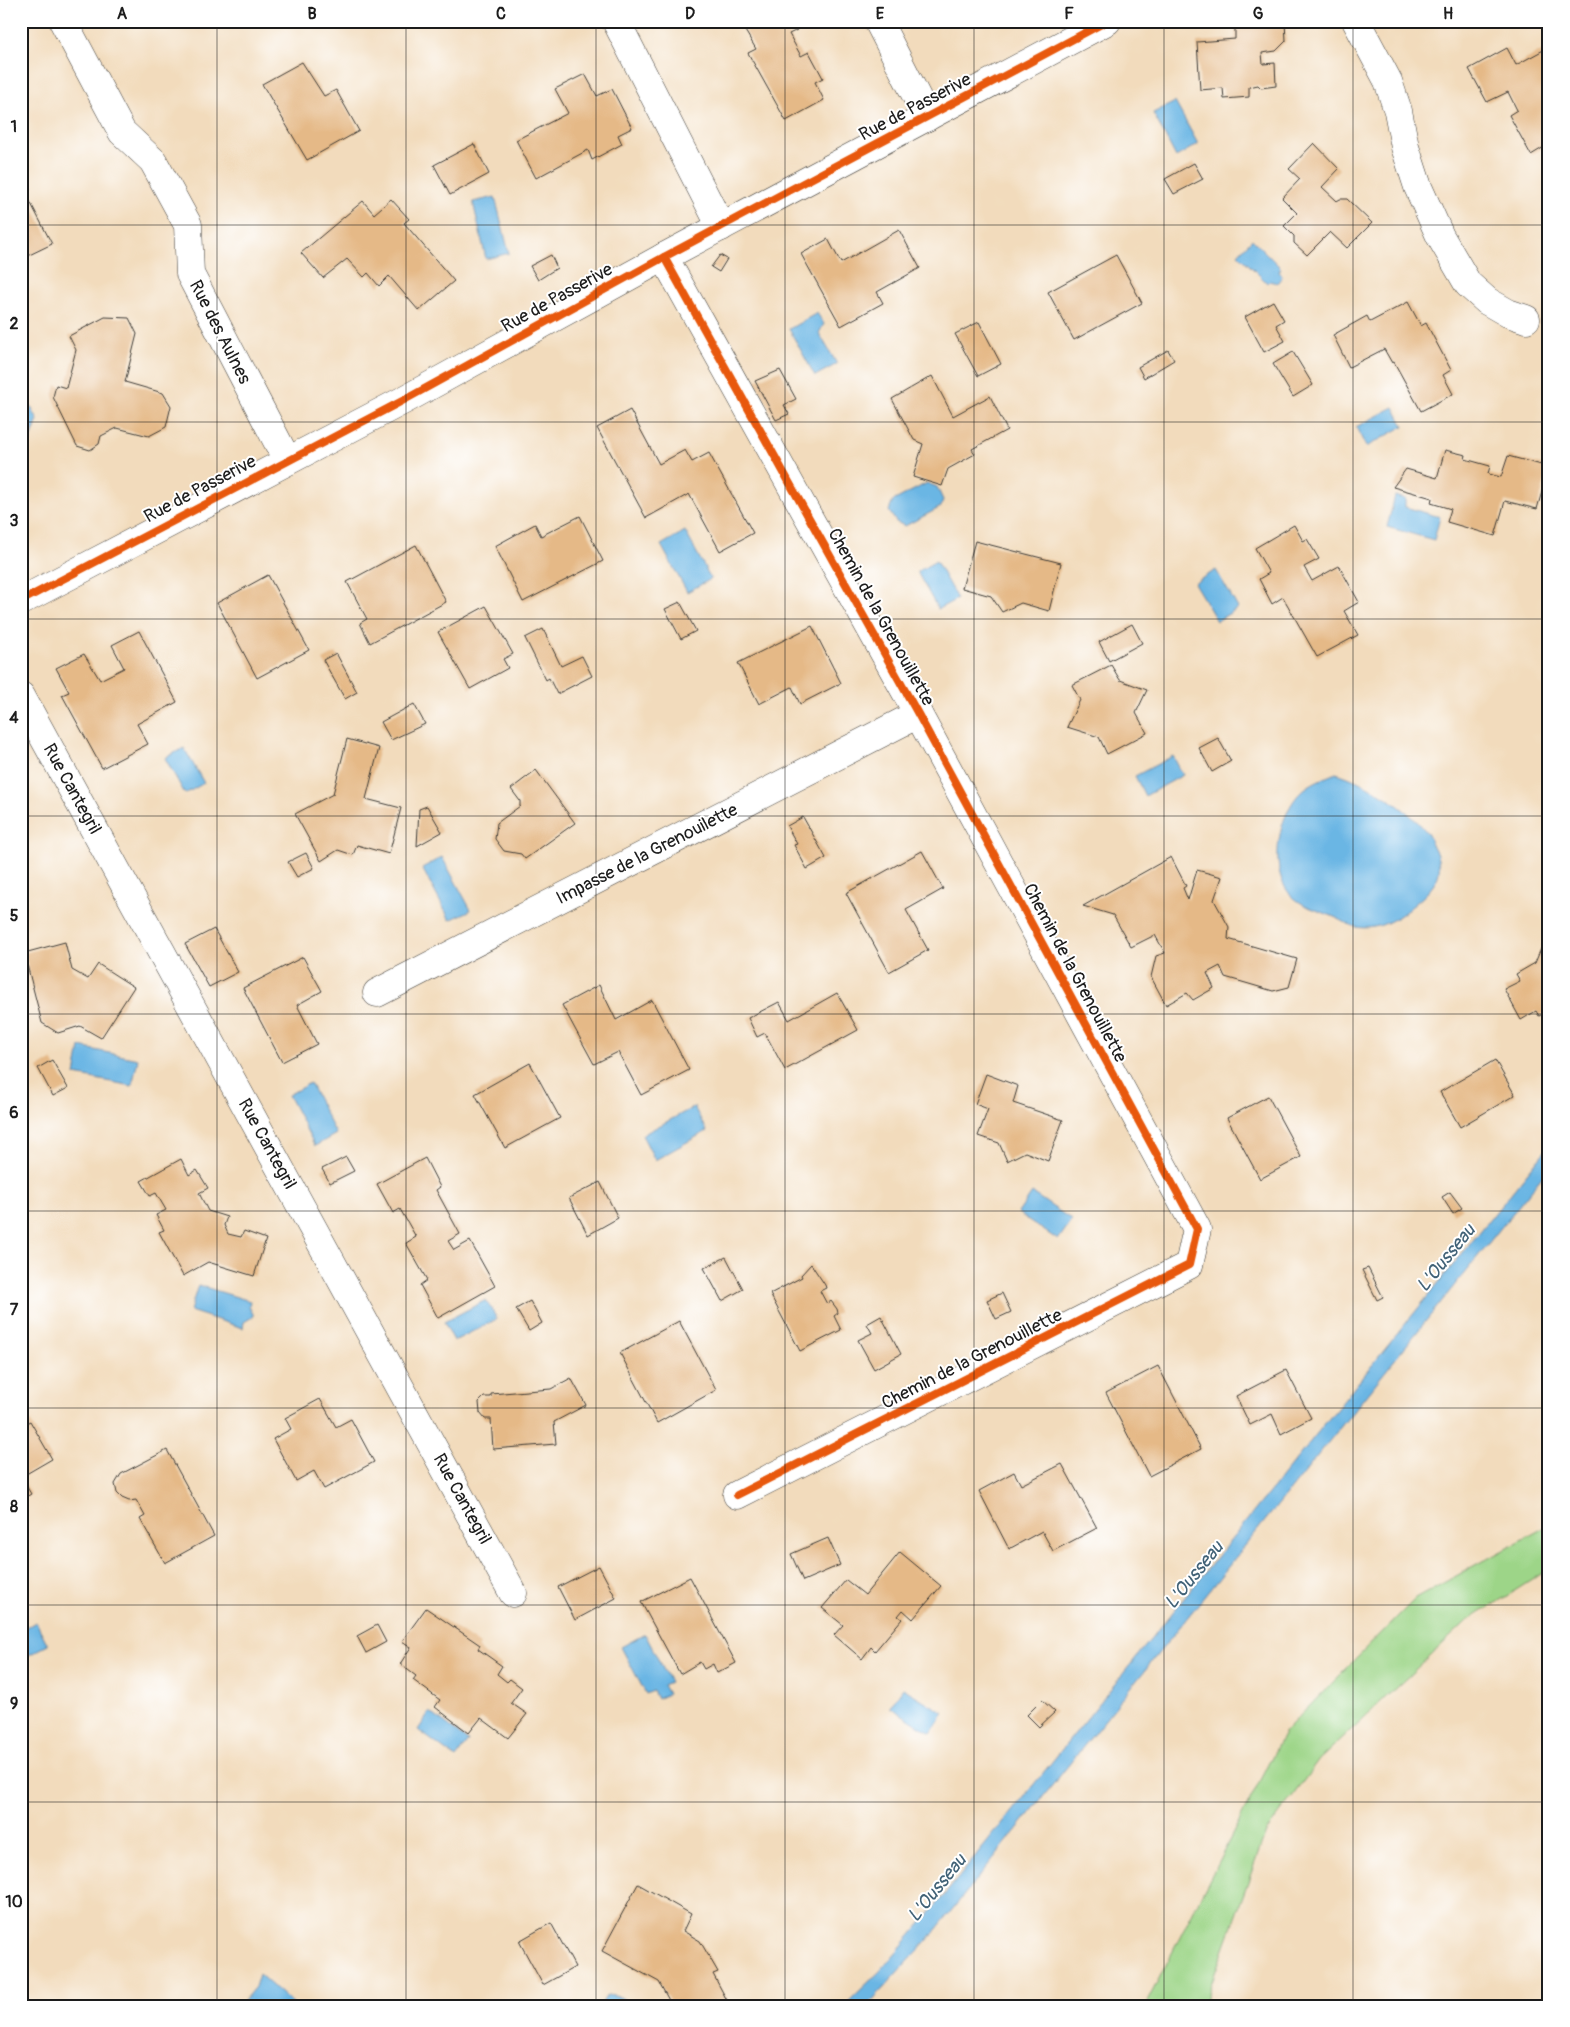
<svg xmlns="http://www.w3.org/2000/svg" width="1570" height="2027" font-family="Pangolin,sans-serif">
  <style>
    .green { fill: #9dd588; stroke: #5c7852 }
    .water { fill: #6bb6e4; stroke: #446980 }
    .building { fill: #e5b987 }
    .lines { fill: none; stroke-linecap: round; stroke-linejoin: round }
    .minor-casing { stroke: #3c3934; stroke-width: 29 }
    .minor { stroke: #fff; stroke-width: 28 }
    .cycleway-casing { stroke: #fff; stroke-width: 11 }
    .cycleway { stroke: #e8590c; stroke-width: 8 }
    .grid { fill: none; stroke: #1c1c1c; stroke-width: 1; stroke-opacity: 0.55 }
    .labels { text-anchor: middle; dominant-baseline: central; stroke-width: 4; stroke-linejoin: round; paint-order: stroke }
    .street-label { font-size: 18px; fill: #1c1c1c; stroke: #fff }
    .water-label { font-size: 19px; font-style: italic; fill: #406176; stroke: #fff }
    .neatline { fill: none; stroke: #1c1c1c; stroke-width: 2 }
    .grid-label { font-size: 16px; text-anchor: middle; font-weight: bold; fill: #1c1c1c }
  </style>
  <rect width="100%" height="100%" fill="#fff"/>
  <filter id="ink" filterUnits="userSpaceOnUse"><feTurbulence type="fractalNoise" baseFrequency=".02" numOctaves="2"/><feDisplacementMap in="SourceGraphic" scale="10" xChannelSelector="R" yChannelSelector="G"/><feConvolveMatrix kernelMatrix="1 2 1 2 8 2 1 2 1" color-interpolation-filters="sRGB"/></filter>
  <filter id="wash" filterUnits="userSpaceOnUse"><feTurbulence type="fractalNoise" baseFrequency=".0096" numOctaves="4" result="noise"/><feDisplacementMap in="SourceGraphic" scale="20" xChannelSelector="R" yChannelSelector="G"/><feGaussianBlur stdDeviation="1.12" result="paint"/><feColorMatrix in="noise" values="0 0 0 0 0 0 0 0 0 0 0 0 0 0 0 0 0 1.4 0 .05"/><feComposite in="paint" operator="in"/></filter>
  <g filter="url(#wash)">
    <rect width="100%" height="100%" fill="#f2dbbc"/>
    <!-- green -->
    <polygon class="green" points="1549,1525 1549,1569 1466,1622 1319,1760 1266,1832 1203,2006 1145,2006 1285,1731 1416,1598"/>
    <!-- water -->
    <g class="water">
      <polygon points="1175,102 1198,144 1176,157 1153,113"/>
      <polygon points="495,197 509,253 486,259 473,202"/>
      <polygon points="1252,239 1281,268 1279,271 1282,277 1277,283 1269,281 1267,283 1238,254"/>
      <polygon points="817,313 824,324 819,333 837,364 815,376 789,329"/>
      <polygon points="28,402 38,420 28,447 21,444 21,406"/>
      <polygon points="1394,407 1404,426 1366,447 1356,427"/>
      <polygon points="927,483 937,487 943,500 941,507 905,526 896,522 889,511 893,501"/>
      <polygon points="1395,496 1405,499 1405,507 1440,517 1434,540 1387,527"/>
      <polygon points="685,531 711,579 687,592 661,545"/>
      <polygon points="936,561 957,599 938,609 917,572"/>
      <polygon points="1216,570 1238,608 1217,621 1194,583"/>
      <polygon points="184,748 204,783 185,794 165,758"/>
      <polygon points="1173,756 1183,775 1145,796 1135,776"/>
      <path d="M1336 773C1363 780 1411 810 1427 833 1430 838 1432 845 1435 850 1438 857 1441 868 1438 876 1434 888 1421 899 1411 907 1396 920 1377 931 1356 927 1348 925 1340 919 1332 916 1317 910 1300 906 1289 893 1268 867 1279 812 1302 791 1312 782 1324 778 1336 773Z"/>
      <polygon points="442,857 471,910 450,920 422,868"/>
      <polygon points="80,1047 138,1059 132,1086 75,1075"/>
      <polygon points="310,1083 336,1134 315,1146 288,1095"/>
      <polygon points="694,1107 707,1131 655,1160 642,1135"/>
      <polygon points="1549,1146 1549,1168 927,1941 867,2006 844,2006 880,1971 934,1908"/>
      <polygon points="1032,1193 1072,1220 1058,1240 1018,1213"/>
      <polygon points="198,1285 250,1301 249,1306 254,1316 244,1322 243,1328 190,1311"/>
      <polygon points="486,1300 497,1319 454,1341 444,1322"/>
      <polygon points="36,1622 48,1645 21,1659 21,1630"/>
      <polygon points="645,1634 670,1682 663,1685 668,1694 657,1699 653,1691 646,1694 621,1647"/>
      <polygon points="903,1688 944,1713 931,1733 890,1707"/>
      <polygon points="430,1712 468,1741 456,1758 418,1730"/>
      <polygon points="259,1974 295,2006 239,2006 255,1987"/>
      <polygon points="607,1995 620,1997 635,2006 600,2006"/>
    </g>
    <g id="blocks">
      <!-- building -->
      <g class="building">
        <polygon points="757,21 793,21 797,30 789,34 801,56 809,52 823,78 815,82 824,100 786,121 748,53 756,49 744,29"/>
        <polygon points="1267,21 1285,21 1286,41 1276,51 1262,53 1263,64 1275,63 1276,86 1261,88 1258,85 1249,87 1249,97 1224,99 1223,88 1200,90 1197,42 1235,39 1235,24"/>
        <polygon points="1549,47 1549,144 1531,155 1509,115 1517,110 1508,92 1487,102 1469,69 1507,48 1516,65"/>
        <polygon points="302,62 324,96 336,90 359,131 307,160 262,84"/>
        <polygon points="585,74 597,96 612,89 632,128 618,135 622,144 592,160 588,150 536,178 516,140 568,113 555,89"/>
        <polygon points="1314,143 1339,169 1322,187 1337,201 1340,199 1347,199 1372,223 1347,248 1330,232 1307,255 1294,243 1294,236 1284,226 1297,213 1282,198 1300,179 1289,169"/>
        <polygon points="474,144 489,174 450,195 434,165"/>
        <polygon points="1194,163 1203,179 1174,194 1165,179"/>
        <polygon points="21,172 30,190 25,192 52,244 21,259"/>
        <polygon points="391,199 409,219 404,223 454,281 419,311 389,276 379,286 368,273 364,277 347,259 323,278 301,253 363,201 374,214"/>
        <polygon points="899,230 920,268 877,292 883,303 841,326 801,254 828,239 841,263"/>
        <polygon points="551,255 557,268 538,280 530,266"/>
        <polygon points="720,255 727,259 719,272 711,267"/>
        <polygon points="1116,255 1142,303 1074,340 1048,292"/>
        <polygon points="1273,301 1284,320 1276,325 1285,341 1264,352 1245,317"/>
        <polygon points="1408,302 1421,326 1426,323 1451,370 1443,375 1453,394 1421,411 1394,362 1392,363 1384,349 1349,367 1333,335 1367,316 1370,322"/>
        <polygon points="105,317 129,318 137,334 125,382 163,393 171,406 166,427 149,436 117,428 101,436 99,444 90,450 77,446 53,397 56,385 66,388 76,350 69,336"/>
        <polygon points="979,322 1001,364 978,376 955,334"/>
        <polygon points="1168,350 1174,360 1144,378 1138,367"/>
        <polygon points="1293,352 1313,385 1293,397 1273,364"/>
        <polygon points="780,370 796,399 784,405 789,414 776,420 755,381"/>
        <polygon points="932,376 953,416 990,396 1007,430 972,449 975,454 948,469 942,486 913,477 923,444 914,440 892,399"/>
        <polygon points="630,410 659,464 685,450 692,462 709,453 753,533 720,551 689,494 646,518 597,428"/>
        <polygon points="1445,450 1466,455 1465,459 1490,466 1488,474 1501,477 1508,456 1549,467 1537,509 1505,501 1495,536 1447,522 1451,509 1431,503 1432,498 1393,487 1406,469 1437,478"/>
        <polygon points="580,516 603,561 523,602 495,546 535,524 541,536"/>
        <polygon points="1294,525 1303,541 1307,539 1319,559 1304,567 1312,581 1339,566 1359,602 1344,611 1358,635 1317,657 1283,597 1272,604 1259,579 1269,573 1255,548"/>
        <polygon points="975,541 1061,563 1049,611 1021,603 1002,612 991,596 962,588"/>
        <polygon points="416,545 446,602 370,643 360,623 367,619 347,582"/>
        <polygon points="268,575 309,650 257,678 217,603"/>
        <polygon points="680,602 696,631 681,639 665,609"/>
        <polygon points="486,606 513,654 503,659 508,668 470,689 438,632"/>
        <polygon points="1132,624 1142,643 1109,661 1099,642"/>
        <polygon points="812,626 841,683 800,704 792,687 759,704 738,663"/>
        <polygon points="543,629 561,666 582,656 592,676 557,694 549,678 546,680 525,638"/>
        <polygon points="139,631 177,702 137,724 148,744 102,768 62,695 69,692 56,668 84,654 100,680 124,668 112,645"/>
        <polygon points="336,653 357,692 345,699 323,660"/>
        <polygon points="1111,665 1120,680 1147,690 1136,713 1147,733 1107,754 1099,737 1067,727 1080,700 1072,685"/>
        <polygon points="414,704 425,724 391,740 381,722"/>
        <polygon points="1218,738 1231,761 1212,772 1199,748"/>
        <polygon points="347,739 379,748 366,799 401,808 389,854 357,845 353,855 338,850 321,861 295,814 333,794"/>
        <polygon points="536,770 575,823 525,859 521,854 504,851 495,839 497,823 520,806 520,801 511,789"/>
        <polygon points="427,806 442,832 417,846 419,809"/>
        <polygon points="803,817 826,858 807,869 794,845 797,844 787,826"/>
        <polygon points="922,851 943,889 906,910 928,950 889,972 846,893"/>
        <polygon points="306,853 314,868 297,877 288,862"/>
        <polygon points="1171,857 1186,886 1183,888 1188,900 1197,870 1222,877 1214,900 1229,927 1228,939 1297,959 1289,987 1273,991 1225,977 1220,966 1207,973 1214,988 1193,1000 1187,993 1166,1005 1151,977 1156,956 1165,953 1155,935 1131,947 1113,915 1083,906"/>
        <polygon points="214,929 238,972 209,987 185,944"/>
        <polygon points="65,942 72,970 88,979 98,964 134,987 101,1038 80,1026 58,1033 42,1023 24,953"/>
        <polygon points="1543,944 1549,946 1549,1011 1539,1016 1536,1011 1521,1020 1504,989 1520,981 1516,974 1535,963"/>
        <polygon points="303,957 322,991 297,1005 317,1044 282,1062 243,988"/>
        <polygon points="599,985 616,1020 652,1000 689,1070 641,1095 618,1052 594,1064 562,1005"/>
        <polygon points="837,993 858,1030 785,1070 765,1033 757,1037 748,1018 779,1002 789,1020"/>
        <polygon points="52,1060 68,1088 53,1096 38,1068"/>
        <polygon points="1495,1060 1515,1095 1460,1127 1440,1092"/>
        <polygon points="530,1063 560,1118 505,1148 475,1094"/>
        <polygon points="986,1074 1018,1086 1013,1103 1063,1120 1048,1161 1025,1152 1007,1161 999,1143 978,1136 988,1109 975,1104"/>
        <polygon points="1268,1096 1301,1157 1260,1179 1227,1118"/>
        <polygon points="346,1157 354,1171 330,1183 322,1169"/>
        <polygon points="425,1158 440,1187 436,1190 460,1234 448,1241 454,1250 470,1241 495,1286 438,1318 420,1285 427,1280 406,1243 416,1237 400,1209 393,1213 377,1184"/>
        <polygon points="181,1159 189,1175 197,1170 208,1188 199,1193 208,1211 227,1217 224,1225 228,1234 241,1237 244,1231 266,1239 254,1276 208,1262 183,1276 159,1232 164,1230 156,1215 166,1210 156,1193 150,1196 141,1181"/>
        <polygon points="600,1182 618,1218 588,1235 569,1198"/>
        <polygon points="1450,1192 1462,1208 1453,1214 1442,1197"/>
        <polygon points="726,1257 743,1289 722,1301 704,1268"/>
        <polygon points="811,1264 825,1285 826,1288 820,1291 827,1304 831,1301 837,1309 838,1313 834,1316 841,1330 800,1351 770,1294 802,1277 801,1275"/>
        <polygon points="1368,1268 1383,1297 1377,1300 1362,1270"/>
        <polygon points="1002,1293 1011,1312 996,1319 987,1300"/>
        <polygon points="530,1301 542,1323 529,1331 516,1309"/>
        <polygon points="881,1316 901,1354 874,1369 858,1340 872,1333 867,1324"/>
        <polygon points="679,1321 716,1390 657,1423 620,1353"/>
        <polygon points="1158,1366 1201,1449 1149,1476 1106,1393"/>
        <polygon points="1286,1370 1311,1418 1281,1434 1272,1414 1250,1425 1236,1396"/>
        <polygon points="571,1378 586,1405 554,1422 556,1444 493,1449 491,1419 485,1419 480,1413 479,1402 484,1397 491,1397 491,1394 551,1389"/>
        <polygon points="320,1399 336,1427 351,1419 374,1462 324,1489 314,1471 296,1481 273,1439 291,1429 285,1418"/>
        <polygon points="30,1421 52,1459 21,1477 21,1426"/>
        <polygon points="167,1450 214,1536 165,1563 140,1519 145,1516 136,1500 129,1501 122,1498 117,1493 115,1484 121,1474"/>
        <polygon points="1062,1464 1097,1528 1053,1551 1042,1531 1009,1549 979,1491 1014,1472 1021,1485"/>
        <polygon points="21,1477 31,1494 21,1500"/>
        <polygon points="828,1538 840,1565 803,1581 791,1554"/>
        <polygon points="900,1552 941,1586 913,1619 903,1610 898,1616 902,1619 875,1651 871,1647 862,1659 834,1635 843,1625 822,1608 846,1580 865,1595"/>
        <polygon points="599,1566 616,1598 575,1620 558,1587"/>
        <polygon points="690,1577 736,1663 717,1673 713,1664 704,1669 700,1662 680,1674 641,1602"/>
        <polygon points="426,1608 480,1645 478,1649 502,1666 497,1674 507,1682 510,1679 522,1688 511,1703 527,1714 508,1738 481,1718 469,1733 435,1707 440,1700 413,1680 416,1676 400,1664 411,1647 402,1641"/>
        <polygon points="377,1625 386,1642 366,1653 357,1636"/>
        <polygon points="1042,1700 1055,1712 1039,1727 1027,1715"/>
        <polygon points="638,1884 691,1914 683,1931 700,1941 718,1972 713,1974 730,2006 672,2006 659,1982 602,1951"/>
        <polygon points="551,1923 575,1967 543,1985 519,1941"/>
      </g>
    </g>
  </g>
  <g filter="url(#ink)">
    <use href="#blocks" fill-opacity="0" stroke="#3c3934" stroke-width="1"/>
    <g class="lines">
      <!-- minor casing -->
      <g class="minor-casing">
        <g id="minor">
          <polyline points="63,21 122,132 153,161 188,225 190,274 287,460"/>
          <polyline points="616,21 721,227"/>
          <polyline points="878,21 927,117"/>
          <polyline points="1356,21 1388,81 1398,111 1405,147 1418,187 1440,236 1468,284 1487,301 1508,313 1526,319"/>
          <polyline points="664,257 918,714 1197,1229 1189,1265 737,1495"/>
          <polyline points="21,601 406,399 664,257 1107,21"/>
          <polyline points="21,696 513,1593"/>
          <polyline points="377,993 918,714"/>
        </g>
      </g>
      <!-- minor -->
      <use href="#minor" class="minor"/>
      <!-- cycleway casing -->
      <g class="cycleway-casing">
        <g id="cycleway">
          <polyline points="664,257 918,714 1197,1229 1189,1265 737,1495"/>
          <polyline points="21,601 406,399 664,257 1107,21"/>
        </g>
      </g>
      <!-- cycleway -->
      <use href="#cycleway" class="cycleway"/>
    </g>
  </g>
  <!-- grid -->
  <path class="grid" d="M217 21V2006M406 21V2006M596 21V2006M785 21V2006M974 21V2006M1164 21V2006M1353 21V2006M21 225H1549M21 422H1549M21 619H1549M21 816H1549M21 1014H1549M21 1211H1549M21 1408H1549M21 1605H1549M21 1802H1549"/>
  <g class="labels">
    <!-- street labels -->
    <g class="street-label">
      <text transform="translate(915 107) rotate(-28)">Rue de Passerive</text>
      <text transform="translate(557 298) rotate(-29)">Rue de Passerive</text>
      <text transform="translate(220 332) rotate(63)">Rue des Aulnes</text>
      <text transform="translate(200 489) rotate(-28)">Rue de Passerive</text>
      <text transform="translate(881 617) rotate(61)">Chemin de la Grenouillette</text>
      <text transform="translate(72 789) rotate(61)">Rue Cantegril</text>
      <text transform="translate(647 854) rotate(-27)">Impasse de la Grenouilette</text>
      <text transform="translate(1075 973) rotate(62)">Chemin de la Grenouillette</text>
      <text transform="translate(267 1144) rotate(61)">Rue Cantegril</text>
      <text transform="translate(972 1359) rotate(-27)">Chemin de la Grenouillette</text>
      <text transform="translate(462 1499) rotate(61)">Rue Cantegril</text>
    </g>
    <!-- water labels -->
    <g class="water-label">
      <text transform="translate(1446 1258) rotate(-51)">L'Ousseau</text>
      <text transform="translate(1194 1575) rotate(-51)">L'Ousseau</text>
      <text transform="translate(937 1888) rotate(-51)">L'Ousseau</text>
    </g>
  </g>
  <!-- margin -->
  <rect width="1570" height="2027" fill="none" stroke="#fff" stroke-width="55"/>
  <rect x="28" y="28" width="1514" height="1972" class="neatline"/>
  <g class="grid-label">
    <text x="122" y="19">A</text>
    <text x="312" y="19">B</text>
    <text x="501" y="19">C</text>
    <text x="690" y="19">D</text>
    <text x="880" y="19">E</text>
    <text x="1069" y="19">F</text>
    <text x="1258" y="19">G</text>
    <text x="1448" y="19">H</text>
    <text x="14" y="132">1</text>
    <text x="14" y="329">2</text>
    <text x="14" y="526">3</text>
    <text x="14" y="723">4</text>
    <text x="14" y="921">5</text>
    <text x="14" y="1118">6</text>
    <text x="14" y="1315">7</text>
    <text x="14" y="1512">8</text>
    <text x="14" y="1709">9</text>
    <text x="14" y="1907">10</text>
  </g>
</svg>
